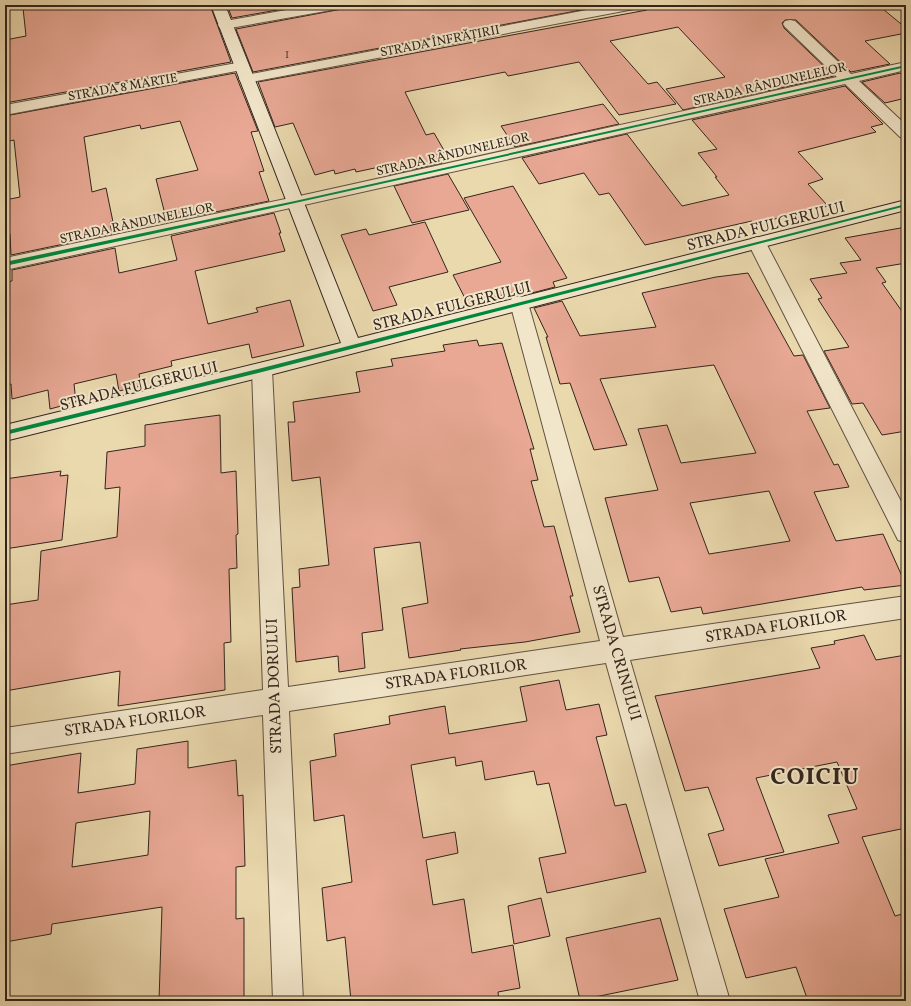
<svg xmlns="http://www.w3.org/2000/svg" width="911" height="1006" font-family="Vollkorn,serif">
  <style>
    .building { fill: #e8a894; stroke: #33241c; fill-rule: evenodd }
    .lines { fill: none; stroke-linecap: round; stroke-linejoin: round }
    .street-casing { stroke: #615140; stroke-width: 2 }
    .secondary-casing { stroke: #33241c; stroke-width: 2 }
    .street { fill: #f2e6ca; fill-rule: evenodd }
    .secondary { fill: #f2e6ca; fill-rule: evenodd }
    .cycleway-casing { stroke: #f2e6ca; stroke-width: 2 }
    .cycleway { fill: #00873e; fill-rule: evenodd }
    .labels { text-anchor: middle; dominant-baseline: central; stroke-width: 4; stroke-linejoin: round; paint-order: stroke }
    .far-number-label { font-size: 12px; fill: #60453a }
    .far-street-label { font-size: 13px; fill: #33241c; stroke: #f2e6ca }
    .street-label { font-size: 16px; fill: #33241c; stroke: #f2e6ca }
    .near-district-label { font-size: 24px; font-weight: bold; letter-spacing: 1px; fill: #33241c; stroke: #f2e6ca }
  </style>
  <rect width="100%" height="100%" fill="#ebd9ae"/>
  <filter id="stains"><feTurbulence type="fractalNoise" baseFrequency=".005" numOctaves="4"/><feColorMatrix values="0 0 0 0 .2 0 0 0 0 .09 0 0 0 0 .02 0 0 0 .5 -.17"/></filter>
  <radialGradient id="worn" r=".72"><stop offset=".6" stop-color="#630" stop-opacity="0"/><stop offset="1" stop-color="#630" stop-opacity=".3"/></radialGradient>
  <!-- building -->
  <g class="building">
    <polygon points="38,5 210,5 231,62 5,103 5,40 26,36 23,8"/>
    <polygon points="227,5 306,5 232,18"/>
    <polygon points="345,5 581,5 581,10 253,72 236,29 342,9"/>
    <polygon points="642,5 878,5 906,28 906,33 865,41 890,64 851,72 796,20 785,20 782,23 784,28 834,76 683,110 666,89 725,77 678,27 610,41 648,84 657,82 676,104 619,115 579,62 508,76 505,72 405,92 426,135 434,133 445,152 437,154 442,163 388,175 384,166 356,172 355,169 335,174 334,170 315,175 293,123 275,127 258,82 647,10"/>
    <polygon points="235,73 258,131 251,132 264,171 259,172 269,201 167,222 156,179 198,170 180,121 141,129 140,125 84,137 92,192 106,188 113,222 110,222 112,234 11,255 10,234 5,235 5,200 20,197 14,140 5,142 5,116"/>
    <polygon points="900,73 906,78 906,98 885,103 862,82"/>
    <polygon points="845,86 883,124 871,127 876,132 798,152 823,179 808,184 828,206 754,224 752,221 645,245 609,193 599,195 584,173 539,184 522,158 627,134 682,206 729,195 715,177 717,177 698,153 717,149 692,120"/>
    <polygon points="603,104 619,124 515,147 501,126"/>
    <polygon points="448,174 469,210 412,223 394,186"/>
    <polygon points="513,186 567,278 553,282 555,287 528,294 525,289 468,304 453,275 501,262 464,198"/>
    <polygon points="274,213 281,233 279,233 285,251 195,271 208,324 258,312 256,308 290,300 304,346 252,358 249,344 171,361 172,366 139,374 141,386 119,391 116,374 74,384 76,402 50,409 48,390 12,399 11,384 5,386 5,357 8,356 5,312 5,282 12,281 12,270 115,248 119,273 177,260 171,236"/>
    <polygon points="425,222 448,272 389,287 397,305 373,311 341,235 366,229 369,235"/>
    <polygon points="906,227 906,263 876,268 886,282 882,283 906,317 906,431 882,435 863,403 852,404 824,351 849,347 818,299 822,298 810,279 847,273 840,263 861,260 845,238"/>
    <path d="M748 273 794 356 803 355 830 408 807 411 834 465 838 464 849 487 814 492 836 541 883 534 906 585 864 590 862 587 703 614 701 607 671 612 659 577 629 582 605 498 658 490 638 429 667 425 681 463 756 453 714 365 600 379 627 445 594 450 570 383 560 384 546 337H548L534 308 562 301 580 336 656 327 642 293 716 277ZM769 491 790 541 709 554 690 503Z"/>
    <polygon points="477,340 479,346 502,343 534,449 530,449 538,480 531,481 544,527 554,526 573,596 570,596 580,632 525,642 460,649 461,650 409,658 402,608 428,603 420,542 374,548 383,630 362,633 365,668 339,672 338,656 296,662 292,588 300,587 299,569 329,565 320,477 292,481 288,422 295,422 293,402 360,392 356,372 393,366 391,359 445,351 443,345"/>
    <polygon points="220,415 221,473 236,471 238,534 236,535 237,568 229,569 231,642 224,643 225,690 118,706 120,671 5,691 5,605 38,600 41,551 117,537 120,487 105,489 107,452 145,446 145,425"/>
    <polygon points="61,471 60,476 68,475 62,540 5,549 5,479"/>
    <polygon points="864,635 876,660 906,655 906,828 862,837 895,916 906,913 906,996 885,1001 808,1001 796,967 746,978 724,909 779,897 765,859 839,843 828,815 857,809 837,762 756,778 784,852 719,866 708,834 724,830 708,787 685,791 655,696 820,668 811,648 835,644 834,641"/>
    <polygon points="559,680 566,710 599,704 607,735 596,737 615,806 626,804 646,872 547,893 539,858 566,853 549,783 537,785 534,771 485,780 482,761 456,766 455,757 411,765 423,838 455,832 458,853 426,860 433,905 464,899 472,953 513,945 520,988 498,992 499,1001 351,1001 345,937 327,941 322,888 352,882 344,815 314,821 310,761 336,756 334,734 390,724 389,716 445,706 449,734 527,721 520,687"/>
    <path d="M188 741V768L236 760 238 796 243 795 245 866 236 867V919L244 918V1001H159L162 907 52 924 51 934 5 942V766L81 753 78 793 135 784 137 749ZM150 811 148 855 72 867 76 823Z"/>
    <polygon points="541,898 550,936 514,944 508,906"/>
    <polygon points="660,918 678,980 580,1000 566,938"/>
  </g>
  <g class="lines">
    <!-- street casing -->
    <g class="street-casing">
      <g id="street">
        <polygon points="314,5 344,5 342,8 337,9 225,29 220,28 218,25 220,22 225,21"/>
        <polygon points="613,5 641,5 639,8 634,9 246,83 241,82 239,79 241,76 246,75"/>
        <polygon points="790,20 795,21 851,74 906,62 906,70 859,81 906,125 906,139 900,137 845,84 295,207 5,270 5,258 295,197 837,77 785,27 783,24 785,21"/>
        <polygon points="242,62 247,63 249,66 247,69 5,115 5,105"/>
        <polygon points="757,237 763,239 766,243 906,511 906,543 898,540 748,243 751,239"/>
        <polygon points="519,296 526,298 528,303 623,637 906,596 906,618 630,660 730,1001 700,1001 606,663 289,711 303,1001 273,1001 263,715 5,754 5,728 263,690 252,370 255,365 262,363 269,365 272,370 288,687 600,641 510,303 512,298"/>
      </g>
    </g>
    <!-- secondary casing -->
    <g class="secondary-casing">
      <polygon id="secondary" points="211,5 225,5 358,338 906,200 906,210 262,377 5,441 5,425 341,343"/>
    </g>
    <!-- street -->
    <use href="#street" class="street"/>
    <!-- secondary -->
    <use href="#secondary" class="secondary"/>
    <!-- cycleway casing -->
    <g class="cycleway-casing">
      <g id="cycleway">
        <polygon points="906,65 906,67 295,203 5,266 5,262 295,201"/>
        <polygon points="906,204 906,206 262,372 5,435 5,431 262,368"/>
      </g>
    </g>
    <!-- cycleway -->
    <use href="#cycleway" class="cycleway"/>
  </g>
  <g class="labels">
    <!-- far-number labels -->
    <g class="far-number-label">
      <text x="287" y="55">1</text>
    </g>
    <!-- far-street labels -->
    <g class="far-street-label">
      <text transform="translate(440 42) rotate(-11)">STRADA ÎNFRĂȚIRII</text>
      <text transform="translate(770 85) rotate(-13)">STRADA RÂNDUNELELOR</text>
      <text transform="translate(123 88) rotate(-10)">STRADA 8 MARTIE</text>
      <text transform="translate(453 155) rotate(-13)">STRADA RÂNDUNELELOR</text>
      <text transform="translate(137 224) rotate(-12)">STRADA RÂNDUNELELOR</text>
    </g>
    <!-- street labels -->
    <g class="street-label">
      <text transform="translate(766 227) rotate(-14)">STRADA FULGERULUI</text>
      <text transform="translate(452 307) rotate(-14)">STRADA FULGERULUI</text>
      <text transform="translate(139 387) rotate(-14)">STRADA FULGERULUI</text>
      <text transform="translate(776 627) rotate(-9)">STRADA FLORILOR</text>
      <text transform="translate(616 653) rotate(74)">STRADA CRINULUI</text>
      <text transform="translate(456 675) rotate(-8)">STRADA FLORILOR</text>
      <text transform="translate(275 686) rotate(-92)">STRADA DORULUI</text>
      <text transform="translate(135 722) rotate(-8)">STRADA FLORILOR</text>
    </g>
    <!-- near-district labels -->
    <g class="near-district-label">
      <text x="815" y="778">COICIU</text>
    </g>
  </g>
  <!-- margin -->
  <rect width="911" height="1006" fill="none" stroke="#ebd9ae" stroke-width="20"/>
  <rect x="6" y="6" width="899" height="994" fill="none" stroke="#33241c" stroke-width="2"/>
  <rect x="10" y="10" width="891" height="986" fill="none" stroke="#33241c"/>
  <rect width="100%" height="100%" filter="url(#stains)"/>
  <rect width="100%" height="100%" fill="url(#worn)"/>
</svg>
